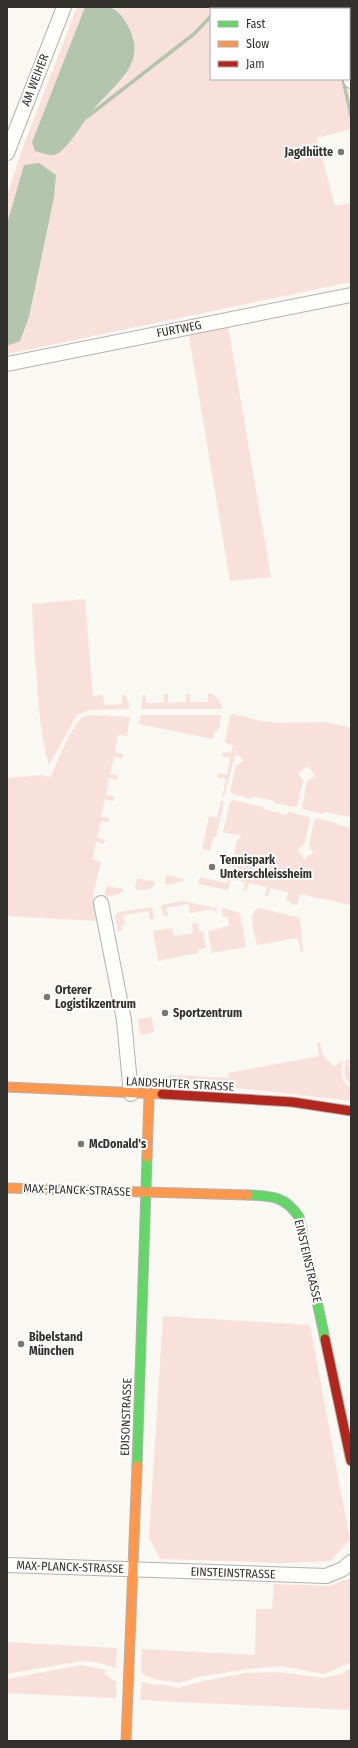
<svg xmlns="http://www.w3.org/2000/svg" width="358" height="1748" font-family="'Fira Sans Condensed',sans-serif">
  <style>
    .green { fill: #f8e1db }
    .water { fill: #b3c5ad }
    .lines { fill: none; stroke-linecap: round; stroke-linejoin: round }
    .stream { stroke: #b3c5ad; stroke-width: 3.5 }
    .street-casing { stroke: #b3b2ad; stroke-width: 16 }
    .fast-casing { stroke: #b3b2ad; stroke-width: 11 }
    .slow-casing { stroke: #b3b2ad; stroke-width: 11 }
    .jam-casing { stroke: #b3b2ad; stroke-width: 11 }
    .street { stroke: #fefefd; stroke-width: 14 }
    .fast { stroke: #63d668; stroke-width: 9 }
    .slow { stroke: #ff974d; stroke-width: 9 }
    .jam { stroke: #b3261e; stroke-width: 9 }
    .poi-dot { fill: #797772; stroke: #fff; stroke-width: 1.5 }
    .labels { text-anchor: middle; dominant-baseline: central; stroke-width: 4; stroke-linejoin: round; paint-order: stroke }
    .street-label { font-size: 12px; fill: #33312d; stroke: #fff }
    .poi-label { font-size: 12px; font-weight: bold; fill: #33312d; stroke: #fff; text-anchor: start }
  </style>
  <rect width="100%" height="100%" fill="#faf8f2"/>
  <!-- green -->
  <g class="green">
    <polygon points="77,7 85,7 32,142 93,110 124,77 135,52 134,37 122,15 112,7 330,7 330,9 211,9 211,79 346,79 351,105 351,129 317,138 335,206 351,203 351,282 7,354 7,346 20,341 29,317 38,274 7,224 7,196 23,147"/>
    <polygon points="228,326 271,577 230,581 189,336"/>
    <path d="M85 599 93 696 103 695 104 705 122 704V695H124L127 698 130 709 89 710 77 715 49 765C41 738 39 711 37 683 35 657 33 631 32 604Z"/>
    <path d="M208 693C216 694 221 701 222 709H141L143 695H145L146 703H164V694H168V703L186 702V694H190V702H208Z"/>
    <polygon points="233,714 261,721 280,723 326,722 351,728 351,817 324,812 324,814 302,809 307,781 315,776 308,766 298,773 303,781 297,806 294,807 274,803 274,801 252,796 252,799 233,794 230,791 236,766 243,761 240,756 235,755 224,797 222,797 226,779 217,777 218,773 227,775 230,758 222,756 223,752 231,753 233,745 225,743 230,716"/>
    <path d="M91 715 130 717 127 736 118 735 115 752 123 754 122 758 114 757 110 774 118 775 117 780 109 778 106 795 114 796 113 801 105 799 101 817 109 818V822L101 821 97 838 105 840 104 844 96 842 92 859 101 862 93 894 97 921 7 916V778L41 775 51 777C56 764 71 726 82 718 84 716 88 716 91 715Z"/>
    <polygon points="141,715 221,715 219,729 215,730 213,739 139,724"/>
    <polygon points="233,800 263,807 263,809 287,815 288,812 309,817 310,820 304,845 297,850 304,859 313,853 309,846 314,821 316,818 337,823 337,825 351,828 351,905 300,894 297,905 291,904 291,901 286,901 288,892 270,888 268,896 265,896 267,887 249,883 246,891 243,891 245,882 231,879 228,890 198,884 200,877 227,883 231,870 235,871 232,866 237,840 241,837 238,834 236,835 223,832 230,802"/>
    <polygon points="221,801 224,801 216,837 213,836 210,851 202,849 209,816 217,818"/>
    <polygon points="167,875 184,879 184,881 167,885 165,882"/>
    <path d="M137 878 155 882C154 890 145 890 137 890L135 888Z"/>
    <path d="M106 886 124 889C122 895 112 895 106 896L105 894Z"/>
    <polygon points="183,901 216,908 217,911 214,911 213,909 190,913 188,904 166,908 168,917 163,915 161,905"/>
    <polygon points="152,907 154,917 152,919 150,920 149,911 123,915 125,925 121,926 122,931 118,932 115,916 118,912"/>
    <polygon points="222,908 240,913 246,947 212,953 208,931 229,926 228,917 223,917"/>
    <path d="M259 908 300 918 303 952H301L298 938 257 945C255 934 246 912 259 908Z"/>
    <polygon points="198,923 199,932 203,931 206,948 198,949 198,953 158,961 153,931 172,928 174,936 193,933 192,924"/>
    <polygon points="152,1017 154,1032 140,1035 138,1019"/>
    <path d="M320 1042C322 1055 324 1060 335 1066L343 1060C341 1072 340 1082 351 1088V1101L247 1089 204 1086V1082L157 1080V1078L173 1075 229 1078 228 1073 319 1056 317 1043Z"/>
    <path d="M346 1059 350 1060 348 1066 351 1067V1085C343 1078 344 1069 346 1059Z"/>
    <polygon points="163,1316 310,1325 350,1540 330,1561 283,1563 160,1559 149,1538"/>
    <polygon points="351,1578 350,1663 324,1674 281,1666 247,1669 198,1677 179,1683 154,1679 146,1676 141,1672 142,1649 255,1655 256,1609 272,1609 274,1584 328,1586"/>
    <polygon points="7,1642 117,1648 116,1668 96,1662 81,1661 7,1674"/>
    <polygon points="81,1665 106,1670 104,1674 116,1682 116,1698 7,1693 7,1679"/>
    <polygon points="351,1668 351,1710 140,1700 142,1681 149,1684 167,1685 178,1688 204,1681 246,1673 278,1672 324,1678 341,1674"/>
  </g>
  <!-- water -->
  <g class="water">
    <path d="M85 7C108 7 116 3 128 26 149 63 115 84 93 110 83 122 72 142 61 151 54 158 44 154 35 151L32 142Z"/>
    <polygon points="39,163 56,175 54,197 29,317 20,341 7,346 7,224 24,165"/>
  </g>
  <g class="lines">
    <!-- stream -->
    <g class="stream">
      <polyline points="326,7 326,9"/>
      <polyline points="218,9 219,7"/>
      <polyline points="343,79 351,116"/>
      <polyline points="87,117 194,34 211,16"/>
    </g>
    <!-- street casing -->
    <g class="street-casing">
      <g id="street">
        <polyline points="334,7 334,9"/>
        <polyline points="349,72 351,81"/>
        <polyline points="7,153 64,7"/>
        <polyline points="7,364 351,295"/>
        <polyline points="101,903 124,1020 131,1094"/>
        <polyline points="7,1565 326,1576 343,1569 351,1562"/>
      </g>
    </g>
    <!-- fast casing -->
    <g class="fast-casing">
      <g id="fast">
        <path d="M248 1195C272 1196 285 1196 299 1217L325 1339"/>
        <polyline points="137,1466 147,1157"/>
      </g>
    </g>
    <!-- slow casing -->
    <g class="slow-casing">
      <g id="slow">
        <polyline points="7,1087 162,1094"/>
        <polyline points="147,1157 149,1095"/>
        <polyline points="7,1188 248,1195"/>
        <polyline points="126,1741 137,1466"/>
      </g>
    </g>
    <!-- jam casing -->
    <g class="jam-casing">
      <g id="jam">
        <polyline points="162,1094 292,1102 351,1111"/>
        <polyline points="325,1339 351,1461"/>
      </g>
    </g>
    <!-- street -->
    <use href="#street" class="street"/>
    <!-- fast -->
    <use href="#fast" class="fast"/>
    <!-- slow -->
    <use href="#slow" class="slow"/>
    <!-- jam -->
    <use href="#jam" class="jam"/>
  </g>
  <!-- markers -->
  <g class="poi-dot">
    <circle cx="341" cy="152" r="4"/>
    <circle cx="212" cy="867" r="4"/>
    <circle cx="47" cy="997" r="4"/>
    <circle cx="165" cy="1013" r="4"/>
    <circle cx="81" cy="1144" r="4"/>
    <circle cx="21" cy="1344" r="4"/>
  </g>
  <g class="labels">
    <!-- street labels -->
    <g class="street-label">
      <text transform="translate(35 80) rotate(-69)">AM WEIHER</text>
      <text transform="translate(179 329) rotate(-11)">FURTWEG</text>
      <text transform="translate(180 1084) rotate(3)">LANDSHUTER STRASSE</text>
      <text transform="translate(77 1190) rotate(2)">MAX-PLANCK-STRASSE</text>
      <text transform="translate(308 1261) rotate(77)">EINSTEINSTRASSE</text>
      <text transform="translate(126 1417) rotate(-88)">EDISONSTRASSE</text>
      <text transform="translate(70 1567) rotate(2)">MAX-PLANCK-STRASSE</text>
      <text transform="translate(233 1573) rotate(2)">EINSTEINSTRASSE</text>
    </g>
    <!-- poi labels -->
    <g class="poi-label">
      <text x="333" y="152" text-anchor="end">Jagdhütte</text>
      <text x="220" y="860">Tennispark<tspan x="220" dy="14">Unterschleissheim</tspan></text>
      <text x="55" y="990">Orterer<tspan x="55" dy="14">Logistikzentrum</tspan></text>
      <text x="173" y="1013">Sportzentrum</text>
      <text x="89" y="1144">McDonald's</text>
      <text x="29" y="1337">Bibelstand<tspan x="29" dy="14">München</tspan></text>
    </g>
  </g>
  <!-- border -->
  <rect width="358" height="1748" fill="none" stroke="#33312d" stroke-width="16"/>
  <!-- legend -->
  <rect x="210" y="8" width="140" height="72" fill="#ffffff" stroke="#adadab"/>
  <rect x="218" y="21" width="20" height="6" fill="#63d668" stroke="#adadab"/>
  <text x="246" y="28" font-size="12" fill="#33312d">Fast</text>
  <rect x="218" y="41" width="20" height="6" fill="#ff974d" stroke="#adadab"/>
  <text x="246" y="48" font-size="12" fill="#33312d">Slow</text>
  <rect x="218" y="61" width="20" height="6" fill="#b3261e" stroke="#adadab"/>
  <text x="246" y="68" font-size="12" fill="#33312d">Jam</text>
</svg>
